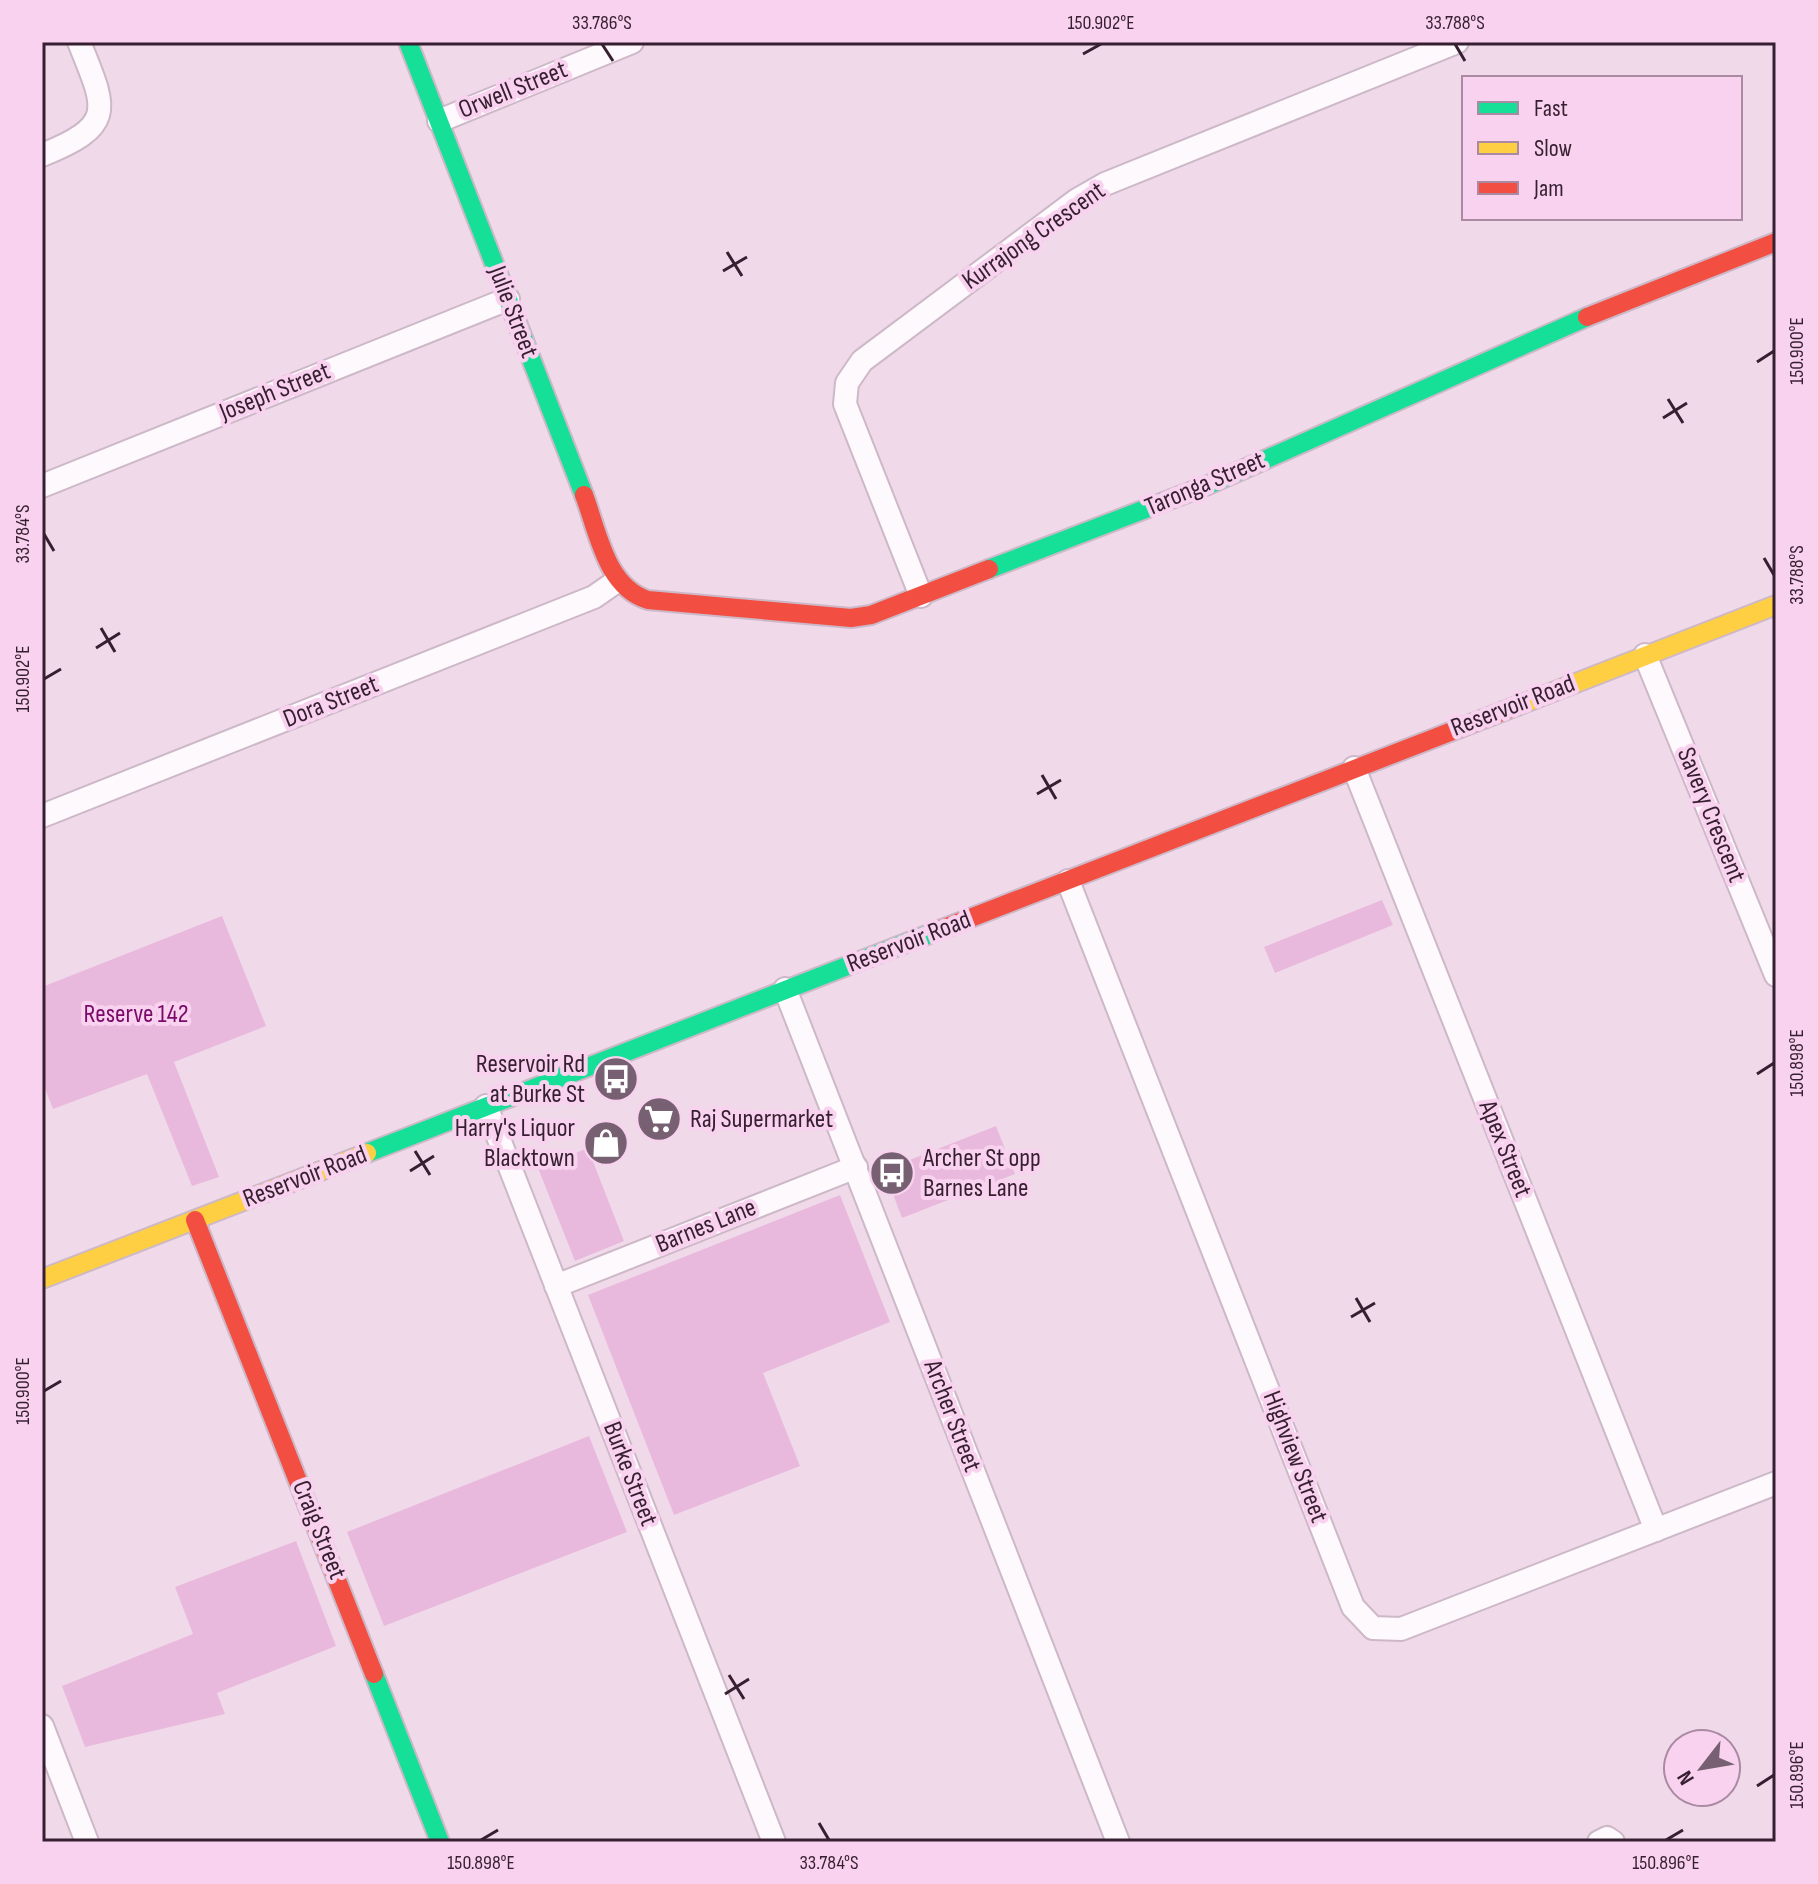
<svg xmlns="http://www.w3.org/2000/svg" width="1818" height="1884" font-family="'Sofia Sans Condensed',sans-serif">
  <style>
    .green { fill: #e9b9dd }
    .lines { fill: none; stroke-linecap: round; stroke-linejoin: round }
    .street-casing { stroke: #cdb8c8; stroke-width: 26 }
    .fast-casing { stroke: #cdb8c8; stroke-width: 22 }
    .slow-casing { stroke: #cdb8c8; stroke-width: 22 }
    .jam-casing { stroke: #cdb8c8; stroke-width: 22 }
    .street { stroke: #fdf9fc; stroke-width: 22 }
    .fast { stroke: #16e098; stroke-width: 18 }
    .slow { stroke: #ffcf43; stroke-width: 18 }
    .jam { stroke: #f24e42; stroke-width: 18 }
    .ticks { fill: none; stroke: #361f30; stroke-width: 3 }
    .labels { text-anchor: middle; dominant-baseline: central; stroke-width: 8; stroke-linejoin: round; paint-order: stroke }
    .street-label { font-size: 26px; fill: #361f30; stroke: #f8d2ee }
    .park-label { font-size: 26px; fill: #7a096a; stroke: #f8d2ee }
    .poi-label { font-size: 26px; fill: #361f30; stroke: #f8d2ee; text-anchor: end }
    .neatline { fill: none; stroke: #361f30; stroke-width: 3 }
    .ticks-label { font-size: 20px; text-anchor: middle; fill: #361f30 }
  </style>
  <rect width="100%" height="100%" fill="#f0daea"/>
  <!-- green -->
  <g class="green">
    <polygon points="1382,900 1393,925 1275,973 1264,947"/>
    <polygon points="222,916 266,1026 174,1062 219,1177 192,1186 147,1074 53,1109 42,1081 42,987"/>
    <polygon points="996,1126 1015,1174 902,1218 884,1170"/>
    <polygon points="598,1144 592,1159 624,1241 575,1261 538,1168"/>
    <polygon points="840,1195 890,1322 763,1373 800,1466 674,1515 588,1295"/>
    <polygon points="589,1436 627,1532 384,1626 347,1532"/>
    <polygon points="296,1541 336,1646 217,1693 225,1714 85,1747 62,1686 193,1634 175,1587"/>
  </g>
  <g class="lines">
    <!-- street casing -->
    <g class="street-casing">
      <g id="street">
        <polyline points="439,121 632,42"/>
        <path d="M42 155C117 125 106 109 79 42"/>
        <polyline points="42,486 508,299"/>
        <polyline points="921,596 845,404 847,383 862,361 1077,200 1105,184 1457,42"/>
        <polyline points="1645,655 1776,975"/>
        <polyline points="1354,768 1656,1530"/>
        <polyline points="42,816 594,597 617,581"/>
        <polyline points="1068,881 1353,1607 1373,1628 1401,1629 1776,1483"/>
        <polyline points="785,989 1118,1842"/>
        <polyline points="486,1106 774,1842"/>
        <polyline points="556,1286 856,1167"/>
        <polyline points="42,1726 87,1842"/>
        <polyline points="1599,1842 1607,1838 1613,1842"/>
      </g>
    </g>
    <!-- fast casing -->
    <g class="fast-casing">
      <g id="fast">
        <polyline points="408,42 584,495"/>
        <polyline points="989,569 1208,485 1587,317"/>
        <polyline points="367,1153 942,929"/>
        <polyline points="374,1674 440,1842"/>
      </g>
    </g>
    <!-- slow casing -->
    <g class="slow-casing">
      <g id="slow">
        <polyline points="1517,706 1776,605"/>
        <polyline points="42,1279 367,1153"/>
      </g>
    </g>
    <!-- jam casing -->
    <g class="jam-casing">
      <g id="jam">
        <polyline points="1587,317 1776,242"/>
        <path d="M584 495C598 532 606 587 648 600L851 618 871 615 989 569"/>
        <polyline points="942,929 1517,706"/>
        <polyline points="195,1220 374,1674"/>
      </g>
    </g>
    <!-- street -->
    <use href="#street" class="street"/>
    <!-- fast -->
    <use href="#fast" class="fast"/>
    <!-- slow -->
    <use href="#slow" class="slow"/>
    <!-- jam -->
    <use href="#jam" class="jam"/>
  </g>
  <!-- ticks -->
  <path class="ticks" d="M602 44 613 61M1455 44 1465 61M1083 54 1101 44M727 252 742 276M723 271 747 257M1757 362 1774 351M1668 399 1683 423M1663 418 1687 403M44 534 54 551M1764 558 1774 575M101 628 115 652M96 648 120 633M44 679 61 669M1042 775 1056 799M1037 794 1061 780M1757 1074 1774 1063M415 1151 430 1175M410 1171 434 1156M1356 1298 1370 1322M1351 1317 1375 1303M44 1391 61 1381M729 1675 744 1699M725 1694 749 1679M1757 1786 1774 1775M819 1823 829 1840M481 1840 498 1830M1666 1840 1683 1830"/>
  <!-- icons -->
  <defs>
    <g id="bus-disc" transform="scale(2.3)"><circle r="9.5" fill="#776071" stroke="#f8d2ee"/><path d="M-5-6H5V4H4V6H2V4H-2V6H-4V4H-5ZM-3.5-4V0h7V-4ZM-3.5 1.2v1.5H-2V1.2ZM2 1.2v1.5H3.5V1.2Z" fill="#fff"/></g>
    <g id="supermarket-disc" transform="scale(2.3)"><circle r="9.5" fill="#776071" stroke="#f8d2ee"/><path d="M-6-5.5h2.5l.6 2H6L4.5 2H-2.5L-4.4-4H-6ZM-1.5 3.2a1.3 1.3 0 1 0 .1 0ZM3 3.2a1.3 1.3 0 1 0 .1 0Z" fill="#fff"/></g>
    <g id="shop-disc" transform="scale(2.3)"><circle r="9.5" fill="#776071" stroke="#f8d2ee"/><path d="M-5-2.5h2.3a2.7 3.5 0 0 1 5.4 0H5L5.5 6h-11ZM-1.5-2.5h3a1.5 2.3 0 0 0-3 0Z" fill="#fff"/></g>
  </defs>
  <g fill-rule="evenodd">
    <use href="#bus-disc" x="616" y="1079"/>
    <use href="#supermarket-disc" x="659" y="1119"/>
    <use href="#shop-disc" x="606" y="1143"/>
    <use href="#bus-disc" x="892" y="1173"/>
  </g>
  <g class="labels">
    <!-- street labels -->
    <g class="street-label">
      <text transform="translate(513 90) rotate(-22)">Orwell Street</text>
      <text transform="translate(1034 236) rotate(-35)">Kurrajong Crescent</text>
      <text transform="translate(513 312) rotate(69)">Julie Street</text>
      <text transform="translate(275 392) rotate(-22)">Joseph Street</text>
      <text transform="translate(1205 484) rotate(-23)">Taronga Street</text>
      <text transform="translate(331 702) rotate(-22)">Dora Street</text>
      <text transform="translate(1513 706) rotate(-21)">Reservoir Road</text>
      <text transform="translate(1711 815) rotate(68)">Savery Crescent</text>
      <text transform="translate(909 942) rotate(-21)">Reservoir Road</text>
      <text transform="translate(1505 1149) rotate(68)">Apex Street</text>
      <text transform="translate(305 1177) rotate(-21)">Reservoir Road</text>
      <text transform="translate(706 1226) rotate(-22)">Barnes Lane</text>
      <text transform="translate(952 1416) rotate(69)">Archer Street</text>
      <text transform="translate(1295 1457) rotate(69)">Highview Street</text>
      <text transform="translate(630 1474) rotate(69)">Burke Street</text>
      <text transform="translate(319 1530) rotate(68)">Craig Street</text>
    </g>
    <!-- park labels -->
    <g class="park-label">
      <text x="136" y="1014">Reserve 142</text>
    </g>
    <!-- poi labels -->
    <g class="poi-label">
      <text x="585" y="1064">Reservoir Rd<tspan x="585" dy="30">at Burke St</tspan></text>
      <text x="690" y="1119" text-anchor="start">Raj Supermarket</text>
      <text x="575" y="1128">Harry's Liquor<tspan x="575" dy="30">Blacktown</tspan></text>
      <text x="923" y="1158" text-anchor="start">Archer St opp<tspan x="923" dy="30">Barnes Lane</tspan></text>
    </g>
  </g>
  <!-- border -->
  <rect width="1818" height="1884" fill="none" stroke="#f8d2ee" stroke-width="88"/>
  <!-- legend -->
  <rect x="1462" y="76" width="280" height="144" fill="#f8d2ee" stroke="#aa8aa2" stroke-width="2"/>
  <rect x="1478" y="102" width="40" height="12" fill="#16e098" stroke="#aa8aa2" stroke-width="2"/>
  <text x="1534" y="116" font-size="24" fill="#361f30">Fast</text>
  <rect x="1478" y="142" width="40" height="12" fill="#ffcf43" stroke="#aa8aa2" stroke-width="2"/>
  <text x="1534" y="156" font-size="24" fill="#361f30">Slow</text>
  <rect x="1478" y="182" width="40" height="12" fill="#f24e42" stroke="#aa8aa2" stroke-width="2"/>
  <text x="1534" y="196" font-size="24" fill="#361f30">Jam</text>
  <!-- north arrow -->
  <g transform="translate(1702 1768) rotate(239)"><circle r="38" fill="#f8d2ee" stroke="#aa8aa2" stroke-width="2"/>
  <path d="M0-6L14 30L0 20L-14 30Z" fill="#776071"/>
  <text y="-12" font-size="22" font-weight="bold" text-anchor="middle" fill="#361f30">N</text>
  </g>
  <rect x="44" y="44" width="1730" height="1796" class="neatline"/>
  <g class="ticks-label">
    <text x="602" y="29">33.786°S</text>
    <text x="1101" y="29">150.902°E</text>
    <text x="1455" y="29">33.788°S</text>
    <text transform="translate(1796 351) rotate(-90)" y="7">150.900°E</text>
    <text transform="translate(22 534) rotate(-90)" y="7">33.784°S</text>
    <text transform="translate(1796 575) rotate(-90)" y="7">33.788°S</text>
    <text transform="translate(22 679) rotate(-90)" y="7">150.902°E</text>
    <text transform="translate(1796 1063) rotate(-90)" y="7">150.898°E</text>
    <text transform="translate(22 1391) rotate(-90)" y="7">150.900°E</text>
    <text transform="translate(1796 1775) rotate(-90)" y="7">150.896°E</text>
    <text x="481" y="1869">150.898°E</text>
    <text x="829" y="1869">33.784°S</text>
    <text x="1666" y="1869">150.896°E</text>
  </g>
</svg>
